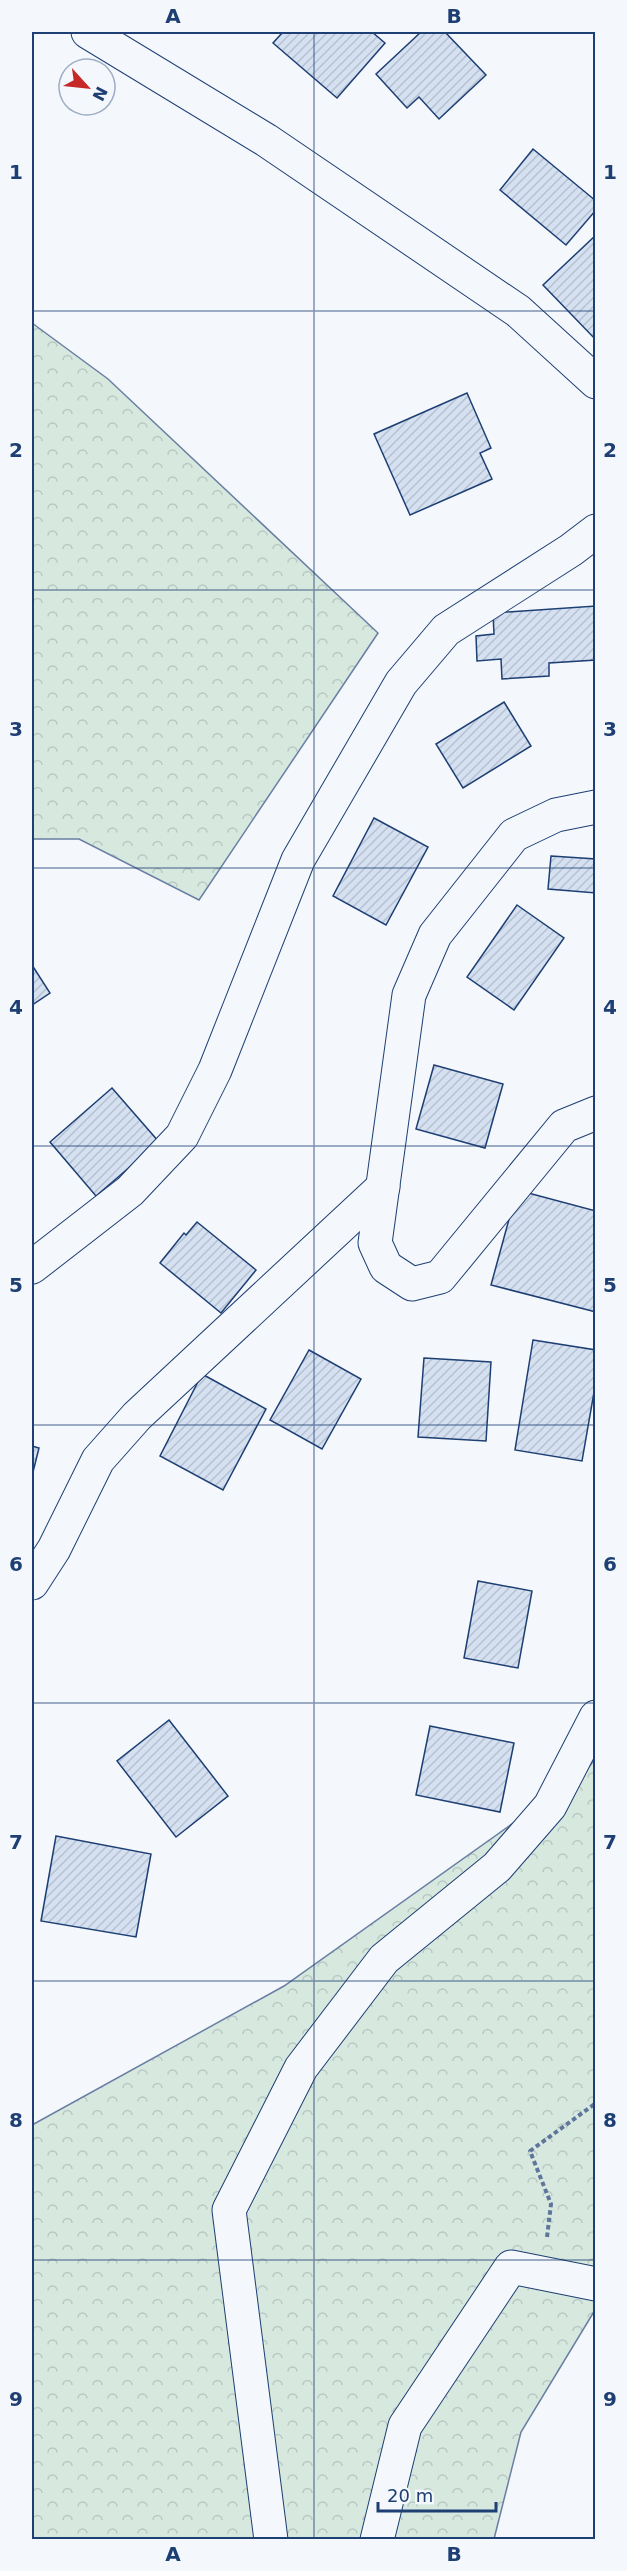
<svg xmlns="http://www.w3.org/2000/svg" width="627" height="2571" font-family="'DejaVu Sans',sans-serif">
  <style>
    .forest { fill: url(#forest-crowns); stroke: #687fa3; stroke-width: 1.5 }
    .building { fill: url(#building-hatch); stroke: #1d3f73; stroke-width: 1.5 }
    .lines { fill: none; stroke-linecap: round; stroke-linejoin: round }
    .minor-casing { stroke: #1d3f73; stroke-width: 35 }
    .path { stroke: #5e769c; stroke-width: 4; stroke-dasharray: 4.5 3; stroke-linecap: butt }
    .minor { stroke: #f4f7fb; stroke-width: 33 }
    .grid { fill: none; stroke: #1d3f73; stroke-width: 1.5; stroke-opacity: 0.55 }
    .neatline { fill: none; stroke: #1d3f73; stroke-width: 2 }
    .grid-label { font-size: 20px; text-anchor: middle; font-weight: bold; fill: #1d3f73 }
  </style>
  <defs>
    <pattern id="forest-crowns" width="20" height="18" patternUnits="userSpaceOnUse" patternTransform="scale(1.5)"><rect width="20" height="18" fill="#d7e8df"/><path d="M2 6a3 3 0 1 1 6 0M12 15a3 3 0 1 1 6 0" fill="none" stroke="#b8c8c3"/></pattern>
    <pattern id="building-hatch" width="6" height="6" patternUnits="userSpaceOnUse" patternTransform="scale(1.5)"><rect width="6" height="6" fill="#d5e0f0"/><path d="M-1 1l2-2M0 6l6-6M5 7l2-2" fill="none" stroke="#b6c1d1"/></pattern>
  </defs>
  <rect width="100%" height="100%" fill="#f4f7fb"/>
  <!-- forest -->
  <g class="forest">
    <polygon points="32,323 108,379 378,633 199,900 79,839 32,839"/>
    <polygon points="595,1759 595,2310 521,2432 494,2539 32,2539 32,2125 284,1986 585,1772"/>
  </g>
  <!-- building -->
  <g class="building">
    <polygon points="283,32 372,32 385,43 337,98 273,43"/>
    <polygon points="421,32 445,32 486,75 439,119 419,97 407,108 376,74"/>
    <polygon points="533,149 596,201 596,210 566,245 500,190"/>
    <polygon points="596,235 596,340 543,285"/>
    <polygon points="467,393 491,448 480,453 492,479 410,515 374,434"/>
    <polygon points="596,606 596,660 549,663 549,676 502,679 501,659 477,661 476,636 494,634 493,613"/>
    <polygon points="504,702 531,746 463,788 436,744"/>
    <polygon points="374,818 428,847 386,925 333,896"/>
    <polygon points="551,856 596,859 596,893 548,889"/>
    <polygon points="517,905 564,938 514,1010 467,977"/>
    <polygon points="32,965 50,993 32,1005"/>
    <polygon points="434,1065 503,1084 485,1148 416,1129"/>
    <polygon points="112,1088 159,1142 96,1196 50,1142"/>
    <polygon points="517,1190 596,1211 596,1312 491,1285"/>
    <polygon points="197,1222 256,1270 221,1313 160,1263 184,1233 186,1235"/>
    <polygon points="533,1340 596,1350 596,1381 582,1461 515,1450"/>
    <polygon points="309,1350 361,1379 322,1449 270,1420"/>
    <polygon points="424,1358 491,1362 486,1441 418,1437"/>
    <polygon points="202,1374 266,1409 223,1490 160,1456"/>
    <polygon points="32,1446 39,1448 32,1476"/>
    <polygon points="478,1581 532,1591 518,1668 464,1658"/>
    <polygon points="169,1720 228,1796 176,1837 117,1761"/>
    <polygon points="430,1726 514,1743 500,1812 416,1795"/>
    <polygon points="56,1836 151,1854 136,1937 41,1921"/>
  </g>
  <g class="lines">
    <!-- minor casing -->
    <g class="minor-casing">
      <g id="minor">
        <polyline points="88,32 266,140 518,311 596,382"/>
        <polyline points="596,807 556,815 514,835 435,935 409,995 375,1243 386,1267 412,1284 440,1277 564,1126 596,1113"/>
        <polyline points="32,1267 130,1191 182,1136 215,1070 298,860 401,683 446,630 571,550 596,531"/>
        <polyline points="32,1583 54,1549 98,1460 137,1416 383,1187"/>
        <polyline points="271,2540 229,2210 301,2068 384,1959 497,1867 550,1806 596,1717"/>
        <polyline points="377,2540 405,2426 511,2267 596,2284"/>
      </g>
    </g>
    <!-- path -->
    <polyline class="path" points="547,2237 551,2204 530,2151 596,2103"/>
    <!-- minor -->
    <use href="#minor" class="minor"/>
  </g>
  <!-- grid -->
  <path class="grid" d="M314 32V2540M32 311H596M32 590H596M32 868H596M32 1146H596M32 1425H596M32 1703H596M32 1981H596M32 2260H596"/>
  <!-- border -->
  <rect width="627" height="2571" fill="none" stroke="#f4f7fb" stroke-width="66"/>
  <!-- north arrow -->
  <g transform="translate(87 87) rotate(117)"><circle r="28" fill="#f4f7fb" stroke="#9eadc5" stroke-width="1.5"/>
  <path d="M0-4.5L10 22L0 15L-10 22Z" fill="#c62828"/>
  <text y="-9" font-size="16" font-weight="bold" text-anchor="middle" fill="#1d3f73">N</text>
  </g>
  <!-- scale -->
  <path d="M378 2502v9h118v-9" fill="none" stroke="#1d3f73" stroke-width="3"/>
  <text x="387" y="2502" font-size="18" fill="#1d3f73" stroke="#f4f7fb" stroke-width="4.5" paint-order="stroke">20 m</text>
  <rect x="33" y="33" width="561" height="2505" class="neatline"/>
  <g class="grid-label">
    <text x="173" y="23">A</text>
    <text x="454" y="23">B</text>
    <text x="16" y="179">1</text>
    <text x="610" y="179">1</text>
    <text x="16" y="457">2</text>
    <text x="610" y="457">2</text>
    <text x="16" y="736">3</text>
    <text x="610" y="736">3</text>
    <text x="16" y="1014">4</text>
    <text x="610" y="1014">4</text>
    <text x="16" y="1292">5</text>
    <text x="610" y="1292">5</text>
    <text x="16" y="1571">6</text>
    <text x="610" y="1571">6</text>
    <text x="16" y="1849">7</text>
    <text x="610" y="1849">7</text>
    <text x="16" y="2127">8</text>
    <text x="610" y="2127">8</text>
    <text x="16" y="2406">9</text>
    <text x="610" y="2406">9</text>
    <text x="173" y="2561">A</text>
    <text x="454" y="2561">B</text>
  </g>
</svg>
